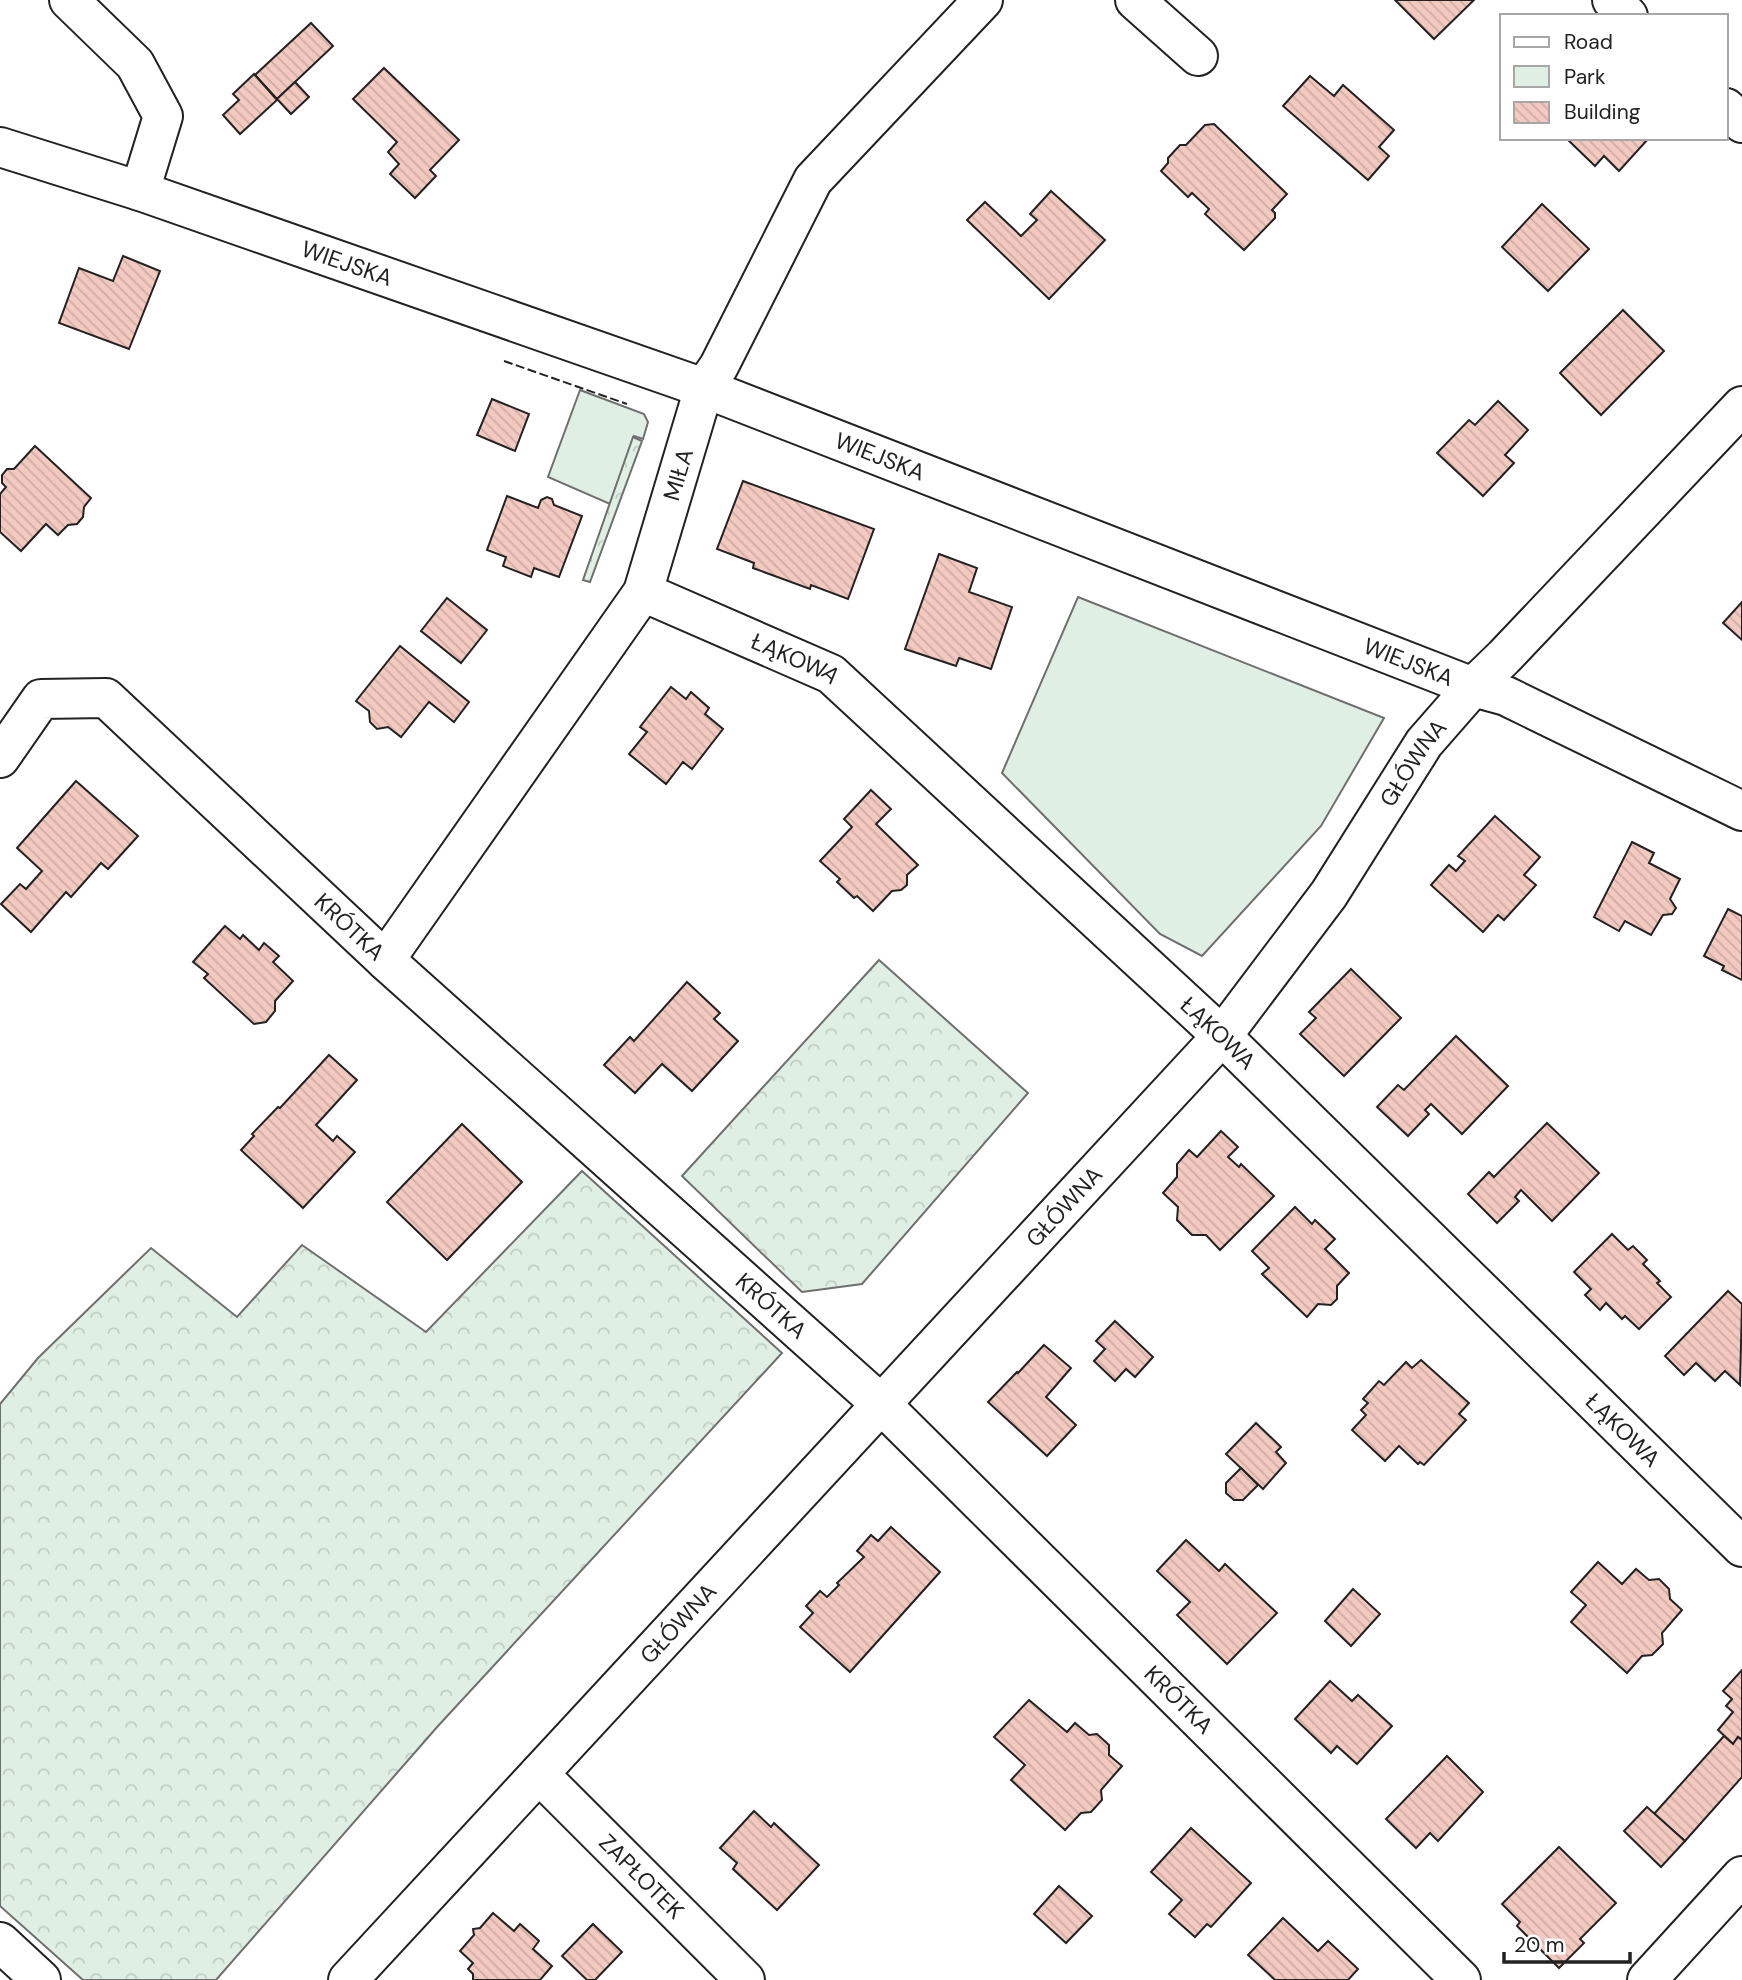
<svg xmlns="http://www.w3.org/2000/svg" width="1742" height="1980" font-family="'DM Sans',sans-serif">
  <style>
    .green { fill: #e0efe3; stroke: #6f6f6f; stroke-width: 2 }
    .forest { fill: url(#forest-crowns); stroke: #6f6f6f; stroke-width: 2 }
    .building { fill: url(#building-back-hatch); stroke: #222; stroke-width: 2 }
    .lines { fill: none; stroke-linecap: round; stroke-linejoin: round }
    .minor-casing { stroke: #222; stroke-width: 42 }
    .minor { stroke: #fff; stroke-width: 38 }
    .fence { stroke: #222; stroke-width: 2; stroke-dasharray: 9 3.5; stroke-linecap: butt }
    .labels { text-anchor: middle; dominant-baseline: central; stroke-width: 5; stroke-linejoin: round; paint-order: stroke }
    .street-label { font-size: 23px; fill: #222; stroke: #fff }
  </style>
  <defs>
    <pattern id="forest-crowns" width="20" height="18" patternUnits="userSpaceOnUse" patternTransform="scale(1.75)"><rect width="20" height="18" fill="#e0efe3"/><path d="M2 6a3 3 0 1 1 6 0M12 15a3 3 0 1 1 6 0" fill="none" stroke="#c0cdc2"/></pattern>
    <pattern id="building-back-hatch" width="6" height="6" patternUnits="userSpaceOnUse" patternTransform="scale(1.75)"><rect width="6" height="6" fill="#f3c9c0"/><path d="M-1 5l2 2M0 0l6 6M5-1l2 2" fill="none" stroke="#d0aca5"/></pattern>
  </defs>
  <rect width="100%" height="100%" fill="#fff"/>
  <!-- green -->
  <g class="green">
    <polygon points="580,390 644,414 648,422 643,439 634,436 610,504 548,477"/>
    <polygon points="1078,597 1384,718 1321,826 1202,956 1160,934 1002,773"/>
  </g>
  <!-- forest -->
  <g class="forest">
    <polygon points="633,437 642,441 590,582 583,580"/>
    <polygon points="879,960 1028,1093 862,1284 802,1292 682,1176"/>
    <polygon points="582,1171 782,1353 438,1726 216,1980 83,1980 0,1906 0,1404 38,1358 151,1248 237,1317 302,1245 426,1332"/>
  </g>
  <!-- building -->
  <g class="building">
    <polygon points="1395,0 1474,0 1434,39"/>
    <polygon points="311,23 333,46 277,99 255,75"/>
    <polygon points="384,68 459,140 430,170 436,176 415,198 390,174 399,164 388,152 397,142 353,99"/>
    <polygon points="254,74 277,100 240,134 223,115 239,100 233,94"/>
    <polygon points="1310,76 1334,96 1343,85 1394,130 1379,147 1389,156 1368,180 1283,106"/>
    <polygon points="295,82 309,97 291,114 277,99"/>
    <polygon points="1214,124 1287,194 1272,210 1275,213 1275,218 1244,250 1205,214 1209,209 1192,193 1188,197 1161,171 1168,163 1168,158 1180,145 1186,145 1205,125"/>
    <polygon points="1566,138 1649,138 1619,171 1604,156 1595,166"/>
    <polygon points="1051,191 1105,240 1049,299 967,220 985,202 1021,236 1037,220 1030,214"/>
    <polygon points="1542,204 1589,249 1548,291 1502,247"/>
    <polygon points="123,256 160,271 129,349 59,323 79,268 113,281"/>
    <polygon points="1623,310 1664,351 1601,415 1560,373"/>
    <polygon points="492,399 529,414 515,451 477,435"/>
    <polygon points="1498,401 1528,430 1505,455 1514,463 1483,496 1437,453 1469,420 1475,425"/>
    <polygon points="35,446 91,498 84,507 83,517 77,524 68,525 58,535 46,524 21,551 0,532 0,494 6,487 2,483 2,475 7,469 14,469"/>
    <polygon points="743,481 874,529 848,599 811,585 810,589 753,568 754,563 717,549"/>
    <polygon points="507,496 538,508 541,500 547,497 552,499 554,505 582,516 559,577 534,568 531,577 503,566 506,557 487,550"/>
    <polygon points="939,554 977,568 969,592 1012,607 991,669 959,658 956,666 905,649"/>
    <polygon points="447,598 487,630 461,663 421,631"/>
    <polygon points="1742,602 1742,640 1723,623"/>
    <polygon points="400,646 469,702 454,722 429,702 401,737 388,727 377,729 370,722 369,711 356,701"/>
    <polygon points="671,687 686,699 691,692 709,708 705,714 723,729 692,769 683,762 666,784 629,754 647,732 640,727"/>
    <polygon points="76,781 138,836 108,869 101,863 71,897 66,892 31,932 1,904 20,884 26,889 42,871 17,848"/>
    <polygon points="871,790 891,809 876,824 918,865 907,875 907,885 901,890 892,891 873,911 857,896 854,898 837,882 840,879 820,861 852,827 844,819"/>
    <polygon points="1495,816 1540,857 1524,875 1536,885 1504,920 1498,915 1483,932 1431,885 1449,865 1456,871 1465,861 1458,856"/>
    <polygon points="1632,842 1654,853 1649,863 1680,879 1670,899 1676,908 1672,914 1663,915 1651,935 1625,921 1619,931 1594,917"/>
    <polygon points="1728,909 1742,916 1742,980 1722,970 1724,966 1704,956"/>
    <polygon points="225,926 240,939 243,935 259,950 264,943 279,956 273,962 293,981 275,1001 275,1011 266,1022 254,1024 204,978 208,974 193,962"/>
    <polygon points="1351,969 1401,1018 1344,1076 1300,1034 1316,1018 1309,1012"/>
    <polygon points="687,982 720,1013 714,1019 738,1041 692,1091 662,1064 635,1093 604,1065 630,1037 634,1041"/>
    <polygon points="1456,1036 1508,1086 1462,1134 1431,1104 1425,1110 1429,1114 1408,1136 1377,1107 1398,1085 1404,1090"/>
    <polygon points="329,1055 357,1080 316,1125 333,1141 337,1136 355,1152 303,1208 241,1150 254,1136 252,1134 278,1107 280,1108"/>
    <polygon points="1547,1123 1599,1173 1552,1221 1521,1190 1515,1197 1519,1201 1497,1223 1468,1194 1489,1172 1494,1177"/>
    <polygon points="462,1124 522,1182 447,1260 387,1202"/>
    <polygon points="1221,1131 1238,1147 1228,1157 1239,1167 1241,1164 1274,1196 1220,1250 1206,1235 1192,1235 1177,1220 1178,1207 1163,1193 1177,1177 1177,1164 1189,1150 1197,1157"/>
    <polygon points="1295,1207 1312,1224 1315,1220 1335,1239 1325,1249 1349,1273 1337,1286 1337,1299 1331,1305 1318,1304 1307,1317 1262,1274 1269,1268 1252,1251"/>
    <polygon points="1612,1234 1628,1250 1633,1246 1647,1260 1643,1264 1660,1281 1657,1283 1671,1297 1639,1329 1625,1316 1622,1319 1606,1303 1600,1310 1585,1295 1591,1289 1574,1272"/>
    <polygon points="1728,1291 1742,1304 1740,1385 1725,1371 1715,1381 1696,1363 1684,1375 1665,1356"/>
    <polygon points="1115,1321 1153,1357 1135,1377 1126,1369 1115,1381 1094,1361 1105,1349 1096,1341"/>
    <polygon points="1044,1345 1071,1368 1046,1397 1076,1425 1047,1456 988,1402 1017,1372 1018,1373"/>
    <polygon points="1421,1360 1469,1403 1459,1414 1466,1420 1424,1465 1420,1462 1418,1464 1399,1446 1385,1461 1352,1430 1366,1415 1361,1410 1368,1403 1363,1399 1379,1381 1384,1385 1406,1362 1412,1368"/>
    <polygon points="1256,1423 1281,1447 1276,1452 1286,1463 1263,1489 1226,1454"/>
    <polygon points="1241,1468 1258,1485 1243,1500 1234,1500 1226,1493 1226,1483"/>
    <polygon points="891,1527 940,1572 850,1672 800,1627 813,1613 806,1606 820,1591 827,1597 839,1585 837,1583 864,1557 857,1551 871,1535 878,1541"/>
    <polygon points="1186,1540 1219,1571 1225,1564 1277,1613 1227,1664 1177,1615 1190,1602 1157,1571"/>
    <polygon points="1598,1562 1622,1584 1636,1569 1649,1580 1659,1579 1669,1589 1670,1599 1682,1610 1662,1633 1663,1644 1652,1655 1642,1656 1627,1673 1571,1622 1586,1605 1571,1592"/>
    <polygon points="1353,1589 1380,1614 1351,1646 1325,1621"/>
    <polygon points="1742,1670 1742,1740 1738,1737 1733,1744 1718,1730 1733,1712 1726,1706 1732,1699 1723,1691"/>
    <polygon points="1330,1681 1352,1701 1358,1695 1392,1726 1357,1764 1337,1746 1331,1753 1295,1719"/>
    <polygon points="1029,1700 1067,1732 1075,1723 1089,1735 1097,1734 1109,1745 1109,1755 1122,1766 1101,1790 1102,1800 1091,1812 1081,1813 1065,1830 1011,1780 1025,1765 994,1737"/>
    <polygon points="1724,1736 1733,1744 1738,1737 1742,1740 1742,1777 1685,1841 1654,1814"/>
    <polygon points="1447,1756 1483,1792 1438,1841 1430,1833 1416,1848 1386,1819"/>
    <polygon points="1647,1807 1685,1841 1661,1867 1624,1831"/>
    <polygon points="754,1811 771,1827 774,1823 819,1865 777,1910 733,1869 737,1863 720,1848"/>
    <polygon points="1191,1828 1251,1883 1211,1927 1207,1924 1195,1937 1169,1914 1182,1900 1151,1872"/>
    <polygon points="1559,1847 1616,1903 1580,1939 1584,1943 1559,1968 1517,1926 1520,1922 1502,1904"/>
    <polygon points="1059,1886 1092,1916 1066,1943 1034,1914"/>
    <polygon points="493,1913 514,1931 520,1924 539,1941 533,1949 552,1966 540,1980 473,1980 473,1974 468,1969 473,1963 460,1951 474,1935 473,1929 480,1928"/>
    <polygon points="1283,1918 1318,1951 1328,1941 1358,1969 1348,1980 1275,1980 1248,1955"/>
    <polygon points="593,1924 622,1952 595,1980 587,1980 562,1956"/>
  </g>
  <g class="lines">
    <!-- minor casing -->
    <g class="minor-casing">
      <g id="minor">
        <polyline points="69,0 135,64 163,116 140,191"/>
        <polyline points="1135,0 1198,56"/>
        <polyline points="1612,0 1628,16"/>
        <polyline points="1726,108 1742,123"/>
        <path id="s1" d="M0 147 140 191 704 388 1473 687 1506 696 1742 811"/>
        <path id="s2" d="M643 592 831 674 1222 1036 1742 1547"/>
        <path id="s3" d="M0 758 41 699 106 698 385 960 881 1404 1461 1980"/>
        <path id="s4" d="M385 960 643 592 704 388 719 366 813 180 983 0"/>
        <path id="s5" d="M539 1774 745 1980"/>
        <polyline points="0,1942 41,1980"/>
        <path id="s6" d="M348 1980 1222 1036 1329 894 1424 743 1473 687 1504 657 1742 406"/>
        <polyline points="1647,1980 1742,1876"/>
      </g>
    </g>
    <!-- minor -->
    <use href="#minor" class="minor"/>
    <!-- fence -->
    <polyline class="fence" points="504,361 627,404"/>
  </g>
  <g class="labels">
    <!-- street labels -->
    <g class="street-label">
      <text stroke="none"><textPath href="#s1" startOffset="366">WIEJSKA</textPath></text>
      <text stroke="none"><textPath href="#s1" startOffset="933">WIEJSKA</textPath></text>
      <text stroke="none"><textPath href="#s4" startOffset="572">MIŁA</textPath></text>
      <text stroke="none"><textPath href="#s2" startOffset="166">ŁĄKOWA</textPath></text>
      <text stroke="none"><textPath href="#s1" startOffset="1500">WIEJSKA</textPath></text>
      <text stroke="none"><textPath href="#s6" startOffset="1620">GŁÓWNA</textPath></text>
      <text stroke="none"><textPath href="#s3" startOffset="471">KRÓTKA</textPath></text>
      <text stroke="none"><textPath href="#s2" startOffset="733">ŁĄKOWA</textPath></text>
      <text stroke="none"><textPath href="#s6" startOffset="1054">GŁÓWNA</textPath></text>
      <text stroke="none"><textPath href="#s3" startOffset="1038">KRÓTKA</textPath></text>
      <text stroke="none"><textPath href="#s2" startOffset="1300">ŁĄKOWA</textPath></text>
      <text stroke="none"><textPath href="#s6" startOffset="486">GŁÓWNA</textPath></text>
      <text stroke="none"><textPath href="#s3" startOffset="1605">KRÓTKA</textPath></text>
      <text stroke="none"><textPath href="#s5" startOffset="145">ZAPŁOTEK</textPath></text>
    </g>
  </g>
  <!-- legend -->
  <rect x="1500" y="14" width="228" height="126" fill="#ffffff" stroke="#a7a7a7" stroke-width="2"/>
  <rect x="1514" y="37" width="35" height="10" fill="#ffffff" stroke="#a7a7a7" stroke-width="2"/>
  <text x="1564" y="49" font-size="21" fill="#222222">Road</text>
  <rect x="1514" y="66" width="35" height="21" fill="#e0efe3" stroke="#a7a7a7" stroke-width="2"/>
  <text x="1564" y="84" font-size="21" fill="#222222">Park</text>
  <rect x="1514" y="102" width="35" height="21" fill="url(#building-back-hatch)" stroke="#a7a7a7" stroke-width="2"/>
  <text x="1564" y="119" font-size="21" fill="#222222">Building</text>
  <!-- scale -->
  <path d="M1504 1952v10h126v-10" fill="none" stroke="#222222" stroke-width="3.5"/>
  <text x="1514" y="1952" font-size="21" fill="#222222" stroke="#ffffff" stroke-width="5" paint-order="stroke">20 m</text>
</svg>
